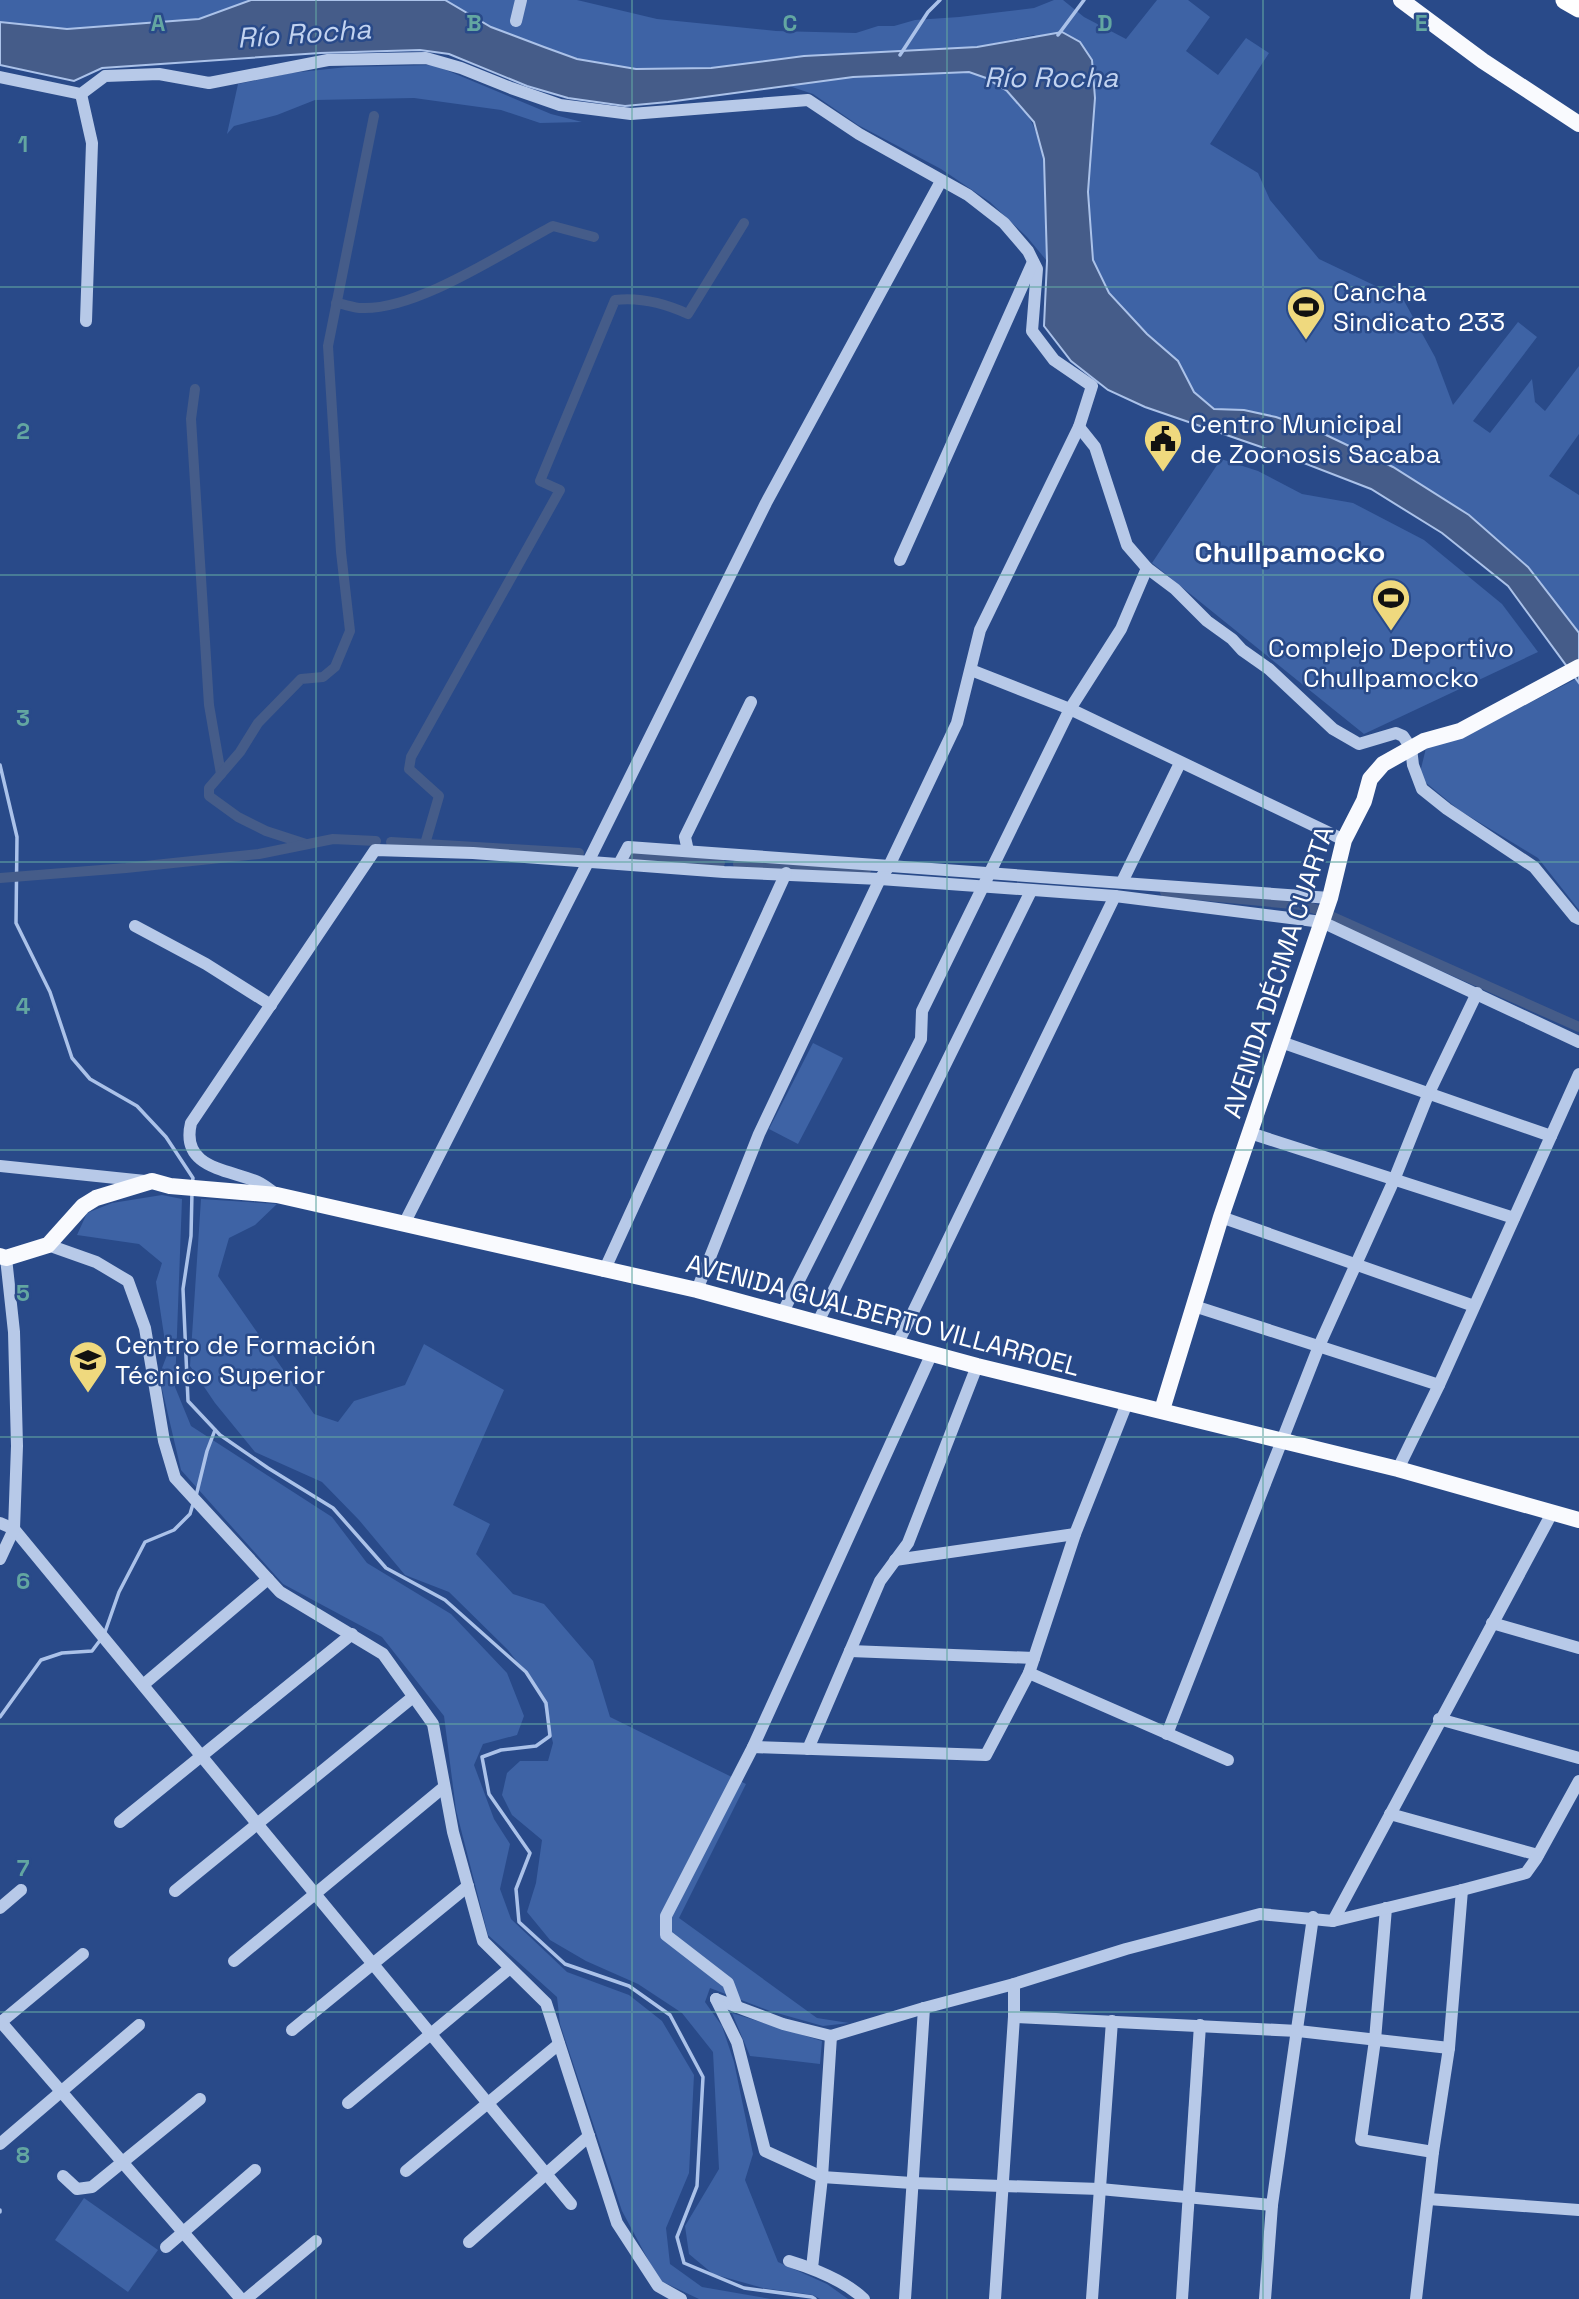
<svg xmlns="http://www.w3.org/2000/svg" width="1579" height="2299" font-family="'Space Grotesk',sans-serif">
  <style>
    .green { fill: #3e63a5 }
    .water { fill: #455c89; stroke: #abc2e9; stroke-width: 2 }
    .lines { fill: none; stroke-linecap: round; stroke-linejoin: round }
    .stream { stroke: #abc2e9; stroke-width: 3.5 }
    .canal { stroke: #455c89; stroke-width: 10 }
    .minor { stroke: #b7c9e8; stroke-width: 12 }
    .major { stroke: #f9fafe; stroke-width: 16 }
    .highway { stroke: #fff; stroke-width: 19 }
    .grid { fill: none; stroke: #63a6a1; stroke-width: 2; stroke-opacity: 0.55 }
    .labels { text-anchor: middle; dominant-baseline: central; stroke-width: 5; stroke-linejoin: round; paint-order: stroke }
    .poi-label { font-size: 26px; fill: #fff; stroke: #294a89; text-anchor: start }
    .street-label { font-size: 26px; fill: #fff; stroke: #294a89 }
    .water-label { font-size: 28px; font-style: italic; fill: #c2d3f0; stroke: #294a89 }
    .neighbourhood-label { font-size: 28px; font-weight: bold; fill: #fff; stroke: #294a89 }
    .grid-label { font-size: 23px; text-anchor: middle; font-weight: bold; fill: #63a6a1; stroke: #294a89; stroke-width: 5; stroke-linejoin: round; paint-order: stroke }
  </style>
  <rect width="100%" height="100%" fill="#294a89"/>
  <!-- green -->
  <g class="green">
    <polygon points="0,0 251,0 199,19 67,29 0,22"/>
    <polygon points="445,0 577,0 657,19 776,31 856,33 878,26 894,26 915,20 959,17 1034,8 1054,0 1063,0 1084,17 1126,39 1157,0 1188,0 1210,17 1186,51 1218,75 1246,38 1269,53 1210,144 1258,173 1270,200 1319,259 1403,299 1435,357 1453,405 1518,322 1537,337 1473,421 1490,433 1532,379 1535,402 1545,411 1579,366 1579,434 1549,476 1579,495 1579,633 1528,567 1469,515 1393,467 1324,434 1276,417 1244,410 1214,409 1194,392 1178,361 1147,334 1109,293 1093,260 1088,192 1095,98 1092,60 1034,35 977,47 804,56 711,68 636,69 577,59 544,47 491,27"/>
    <polygon points="434,65 551,114 582,122 540,123 501,110 414,98 315,100 277,115 234,126 227,134 238,84 291,73 347,67"/>
    <path d="M969 72C1059 101 1045 185 1047 261L1027 237 990 202 941 169 858 125 813 94 789 86 853 77Z"/>
    <polygon points="1221,459 1258,471 1302,494 1353,503 1424,540 1502,604 1538,652 1364,734 1152,563"/>
    <polygon points="1576,679 1579,683 1579,910 1538,858 1459,810 1419,777 1426,748 1461,738"/>
    <polygon points="813,1043 843,1058 798,1144 769,1129"/>
    <polygon points="162,1195 182,1199 175,1387 191,1426 332,1517 367,1563 451,1614 507,1673 524,1716 517,1735 483,1744 474,1765 494,1819 510,1844 500,1889 511,1919 567,1972 629,1995 662,2021 694,2075 689,2173 666,2228 670,2264 702,2287 771,2299 699,2299 659,2280 622,2211 560,2024 557,1997 488,1935 456,1810 444,1716 382,1637 283,1584 181,1470 159,1376 167,1355 156,1282 162,1263 139,1244 77,1235 87,1213 112,1203"/>
    <polygon points="201,1199 277,1204 255,1225 229,1238 218,1276 314,1414 338,1422 354,1401 405,1385 424,1344 504,1390 453,1505 490,1524 476,1554 513,1594 544,1604 593,1661 610,1717 746,1784 679,1918 817,2018 849,2023 823,2026 770,2011 710,1988 705,2002 722,2026 734,2062 753,2154 745,2180 778,2262 827,2284 848,2299 820,2299 813,2295 763,2288 713,2274 689,2254 685,2226 719,2169 713,2052 682,2013 638,1984 586,1961 550,1940 527,1912 536,1883 542,1840 512,1815 502,1795 507,1773 520,1761 548,1761 553,1743 541,1693 508,1650 449,1592 405,1575 359,1520 322,1482 255,1452 215,1403 190,1366"/>
    <polygon points="732,2013 822,2041 820,2064 750,2056"/>
    <polygon points="84,2198 158,2250 128,2292 55,2240"/>
  </g>
  <!-- water -->
  <polygon class="water" points="251,0 445,0 491,27 544,47 577,59 636,69 711,68 804,56 977,47 1062,32 1080,42 1092,60 1095,98 1088,192 1093,260 1109,293 1147,334 1178,361 1194,392 1214,409 1244,410 1276,417 1324,434 1393,467 1469,515 1528,567 1579,633 1579,683 1508,586 1442,533 1371,489 1270,450 1145,407 1108,390 1071,361 1044,326 1047,261 1044,159 1034,122 1007,91 986,78 969,72 853,77 668,102 625,106 568,98 527,86 449,54 420,50 320,53 102,68 74,81 0,65 0,22 67,29 199,19"/>
  <g class="lines">
    <!-- stream -->
    <g class="stream">
      <polyline points="1058,35 1084,0"/>
      <polyline points="900,55 928,12 940,0"/>
      <polyline points="0,765 17,837 16,923 50,992 72,1058 90,1079 137,1106 166,1137 193,1178 192,1185"/>
      <polyline points="192,1192 191,1236 183,1289 188,1401 220,1435 268,1468 333,1508 386,1568 445,1600 526,1672 546,1703 550,1736 536,1746 501,1750 482,1757 489,1794 530,1853 516,1889 519,1922 565,1964 629,1986 670,2015 703,2077 697,2186 677,2237 684,2263 744,2288 812,2297 815,2299"/>
      <polyline points="196,1496 207,1451 215,1430"/>
      <polyline points="105,1632 119,1592 145,1542 174,1530 190,1514 193,1504"/>
      <polyline points="0,1717 41,1660 62,1653 92,1651 101,1639"/>
      <polyline points="0,2210 0,2212"/>
    </g>
    <!-- canal -->
    <g class="canal">
      <path d="M336 303C344 304 354 308 362 308 418 310 503 252 553 226L594 237"/>
      <polyline points="195,389 191,419 209,705 221,774"/>
      <polyline points="391,842 579,853"/>
      <polyline points="306,844 266,831 238,817 209,796 209,788 240,752 258,723 301,679 323,677 335,667 350,631 341,552 328,346 374,116"/>
      <path d="M425 844 439 796 409 769 411 757 560 490 540 481 615 300C640 297 664 303 688 314L744 223"/>
      <polyline points="632,857 720,863"/>
      <polyline points="738,864 866,870"/>
      <polyline points="0,878 126,868 259,854 333,839 376,841"/>
      <polyline points="1165,892 1303,905 1318,910"/>
      <polyline points="1333,917 1579,1027"/>
    </g>
    <!-- minor -->
    <g class="minor">
      <polyline points="516,21 521,0"/>
      <polyline points="0,77 81,94 105,76 159,74 209,83 328,60 426,58 461,68 511,88 560,105 631,114 808,100 859,134 968,195 1004,223 1028,251 1037,269 1032,331 1054,360 1092,386 1079,427 980,630 957,723 889,866 880,879 759,1134 697,1290"/>
      <polyline points="81,94 92,143 86,321"/>
      <polyline points="1079,427 1095,447 1127,545 1147,568 1175,589 1207,621 1232,639 1242,650 1269,669 1333,729 1359,744 1396,733 1403,736 1411,748 1413,765 1422,789 1447,809 1534,867 1575,917 1579,919"/>
      <polyline points="900,560 1033,262"/>
      <polyline points="971,670 1070,709 1344,840"/>
      <polyline points="688,851 685,837 751,702"/>
      <polyline points="619,864 628,847 1330,898"/>
      <polyline points="1122,882 1180,763"/>
      <polyline points="135,926 206,964 271,1005"/>
      <polyline points="1281,1042 1551,1136"/>
      <polyline points="1250,1133 1514,1218"/>
      <polyline points="0,1166 145,1181"/>
      <path d="M277 1195C271 1191 265 1185 258 1182 229 1169 180 1169 191 1123L375 850 473 853 724 872 880 879 1115 896 1322 922 1579 1042"/>
      <polyline points="1221,1217 1474,1306"/>
      <polyline points="404,1224 588,862 766,503 941,181"/>
      <polyline points="48,1245 96,1262 128,1281 145,1328 164,1441 175,1478 280,1592 383,1654 433,1724 453,1832 483,1941 546,2003 617,2223 658,2286 681,2299"/>
      <polyline points="604,1271 786,873"/>
      <polyline points="1194,1306 1439,1385"/>
      <polyline points="783,1312 921,1039 922,1011 1070,709 1121,629 1147,568"/>
      <polyline points="818,1322 1031,891"/>
      <polyline points="898,1343 1115,896"/>
      <polyline points="1398,1469 1439,1385 1579,1074"/>
      <polyline points="0,1523 14,1529 571,2204"/>
      <polyline points="0,1559 14,1529 17,1446 14,1332 6,1258"/>
      <polyline points="895,1560 1075,1534"/>
      <polyline points="1492,1623 1579,1648"/>
      <polyline points="850,1651 1034,1658"/>
      <polyline points="1029,1673 1228,1760"/>
      <polyline points="143,1685 268,1579"/>
      <polyline points="1439,1719 1579,1758"/>
      <polyline points="1167,1734 1319,1346 1394,1180 1428,1095 1477,993"/>
      <polyline points="753,1747 986,1755 1029,1673 1075,1534 1127,1403"/>
      <polyline points="808,1749 880,1581 908,1543 977,1366"/>
      <polyline points="1390,1814 1538,1855"/>
      <polyline points="120,1822 352,1634"/>
      <polyline points="175,1891 413,1697"/>
      <polyline points="0,1908 21,1890"/>
      <polyline points="1386,1908 1375,2040 1361,2140 1433,2152"/>
      <polyline points="1333,1921 1552,1513"/>
      <polyline points="234,1961 444,1787"/>
      <polyline points="716,1999 783,2024 831,2036 924,2008 1014,1984 1126,1949 1260,1914 1333,1921 1462,1890 1526,1873 1536,1859 1579,1781"/>
      <polyline points="716,1999 737,2042 765,2151 822,2177 912,2183 1100,2189 1272,2205"/>
      <polyline points="737,2007 728,1983 666,1935 666,1916 753,1747 932,1353"/>
      <polyline points="1014,2017 1298,2031 1449,2048"/>
      <polyline points="0,2021 241,2299"/>
      <polyline points="0,2023 83,1954"/>
      <polyline points="292,2030 468,1886"/>
      <polyline points="348,2103 510,1968"/>
      <polyline points="0,2144 139,2025"/>
      <polyline points="406,2171 559,2044"/>
      <polyline points="63,2176 77,2189 92,2187 200,2099"/>
      <polyline points="1428,2199 1579,2210"/>
      <polyline points="469,2242 589,2136"/>
      <polyline points="166,2247 255,2170"/>
      <path d="M789 2261C815 2269 844 2280 864 2299"/>
      <polyline points="812,2268 822,2177 831,2036"/>
      <polyline points="246,2299 316,2241"/>
      <polyline points="905,2299 924,2008"/>
      <polyline points="995,2299 1014,2017 1014,1984"/>
      <polyline points="1092,2299 1112,2021"/>
      <polyline points="1182,2299 1200,2025"/>
      <polyline points="1265,2299 1272,2205 1313,1917"/>
      <polyline points="1416,2299 1433,2152 1449,2048 1462,1890"/>
    </g>
    <!-- major -->
    <g class="major">
      <polyline points="1401,0 1483,61 1579,124"/>
      <polyline points="0,1256 6,1258 48,1245 83,1206 96,1198 152,1181 170,1186 277,1195 697,1290 977,1366 1398,1469 1579,1520"/>
      <polyline points="1162,1410 1221,1217 1330,898 1344,840 1364,801 1370,779 1383,764 1424,741 1460,731 1579,667"/>
    </g>
    <!-- highway -->
    <polyline class="highway" points="1565,0 1579,8"/>
  </g>
  <!-- grid -->
  <path class="grid" d="M316 0V2299M632 0V2299M947 0V2299M1263 0V2299M0 287H1579M0 575H1579M0 862H1579M0 1150H1579M0 1437H1579M0 1724H1579M0 2012H1579"/>
  <!-- icons -->
  <defs>
    <g id="stadium-pin" transform="scale(2.0125)"><path d="M0 17L-7.5 6A9.5 9.5 0 1 1 7.5 6Z" fill="#efd97e" stroke="#294a89"/><path d="M0-5a6.5 5 0 1 0 0 10a6.5 5 0 1 0 0-10ZM-3.5-1.8h7v3.6h-7Z" fill="#111"/></g>
    <g id="civic-pin" transform="scale(2.0125)"><path d="M0 17L-7.5 6A9.5 9.5 0 1 1 7.5 6Z" fill="#efd97e" stroke="#294a89"/><path d="M-.6-6.5H3V-4.5H.6V-3L4-1V1h2V6H-6V1h2V-1L-.6-3ZM-1.2 2.5V6h2.4V2.5Z" fill="#111"/></g>
    <g id="university-pin" transform="scale(2.0125)"><path d="M0 17L-7.5 6A9.5 9.5 0 1 1 7.5 6Z" fill="#efd97e" stroke="#294a89"/><path d="M0-5L7-2L0 1L-7-2ZM-4 1L0 2.5L4 1V4Q0 6-4 4Z" fill="#111"/></g>
  </defs>
  <g fill-rule="evenodd">
    <use href="#stadium-pin" x="1306" y="307"/>
    <use href="#civic-pin" x="1163" y="439"/>
    <use href="#stadium-pin" x="1391" y="598"/>
    <use href="#university-pin" x="88" y="1360"/>
  </g>
  <g class="labels">
    <!-- poi labels -->
    <g class="poi-label">
      <text x="1333" y="292">Cancha<tspan x="1333" dy="30">Sindicato 233</tspan></text>
      <text x="1190" y="424">Centro Municipal<tspan x="1190" dy="30">de Zoonosis Sacaba</tspan></text>
      <text x="1391" y="648" text-anchor="middle">Complejo Deportivo<tspan x="1391" dy="30">Chullpamocko</tspan></text>
      <text x="115" y="1345">Centro de Formación<tspan x="115" dy="30">Técnico Superior</tspan></text>
    </g>
    <!-- street labels -->
    <g class="street-label">
      <text transform="translate(1278 972) rotate(-72)">AVENIDA DÉCIMA CUARTA</text>
      <text transform="translate(883 1315) rotate(15)">AVENIDA GUALBERTO VILLARROEL</text>
    </g>
    <!-- water labels -->
    <g class="water-label">
      <text transform="translate(304 33) rotate(-4)">Río Rocha</text>
      <text x="1051" y="77">Río Rocha</text>
    </g>
    <!-- neighbourhood labels -->
    <g class="neighbourhood-label">
      <text x="1290" y="552">Chullpamocko</text>
    </g>
  </g>
  <g class="grid-label">
    <text x="158" y="31">A</text>
    <text x="474" y="31">B</text>
    <text x="790" y="31">C</text>
    <text x="1105" y="31">D</text>
    <text x="1421" y="31">E</text>
    <text x="23" y="152">1</text>
    <text x="23" y="439">2</text>
    <text x="23" y="726">3</text>
    <text x="23" y="1014">4</text>
    <text x="23" y="1301">5</text>
    <text x="23" y="1589">6</text>
    <text x="23" y="1876">7</text>
    <text x="23" y="2163">8</text>
  </g>
</svg>
